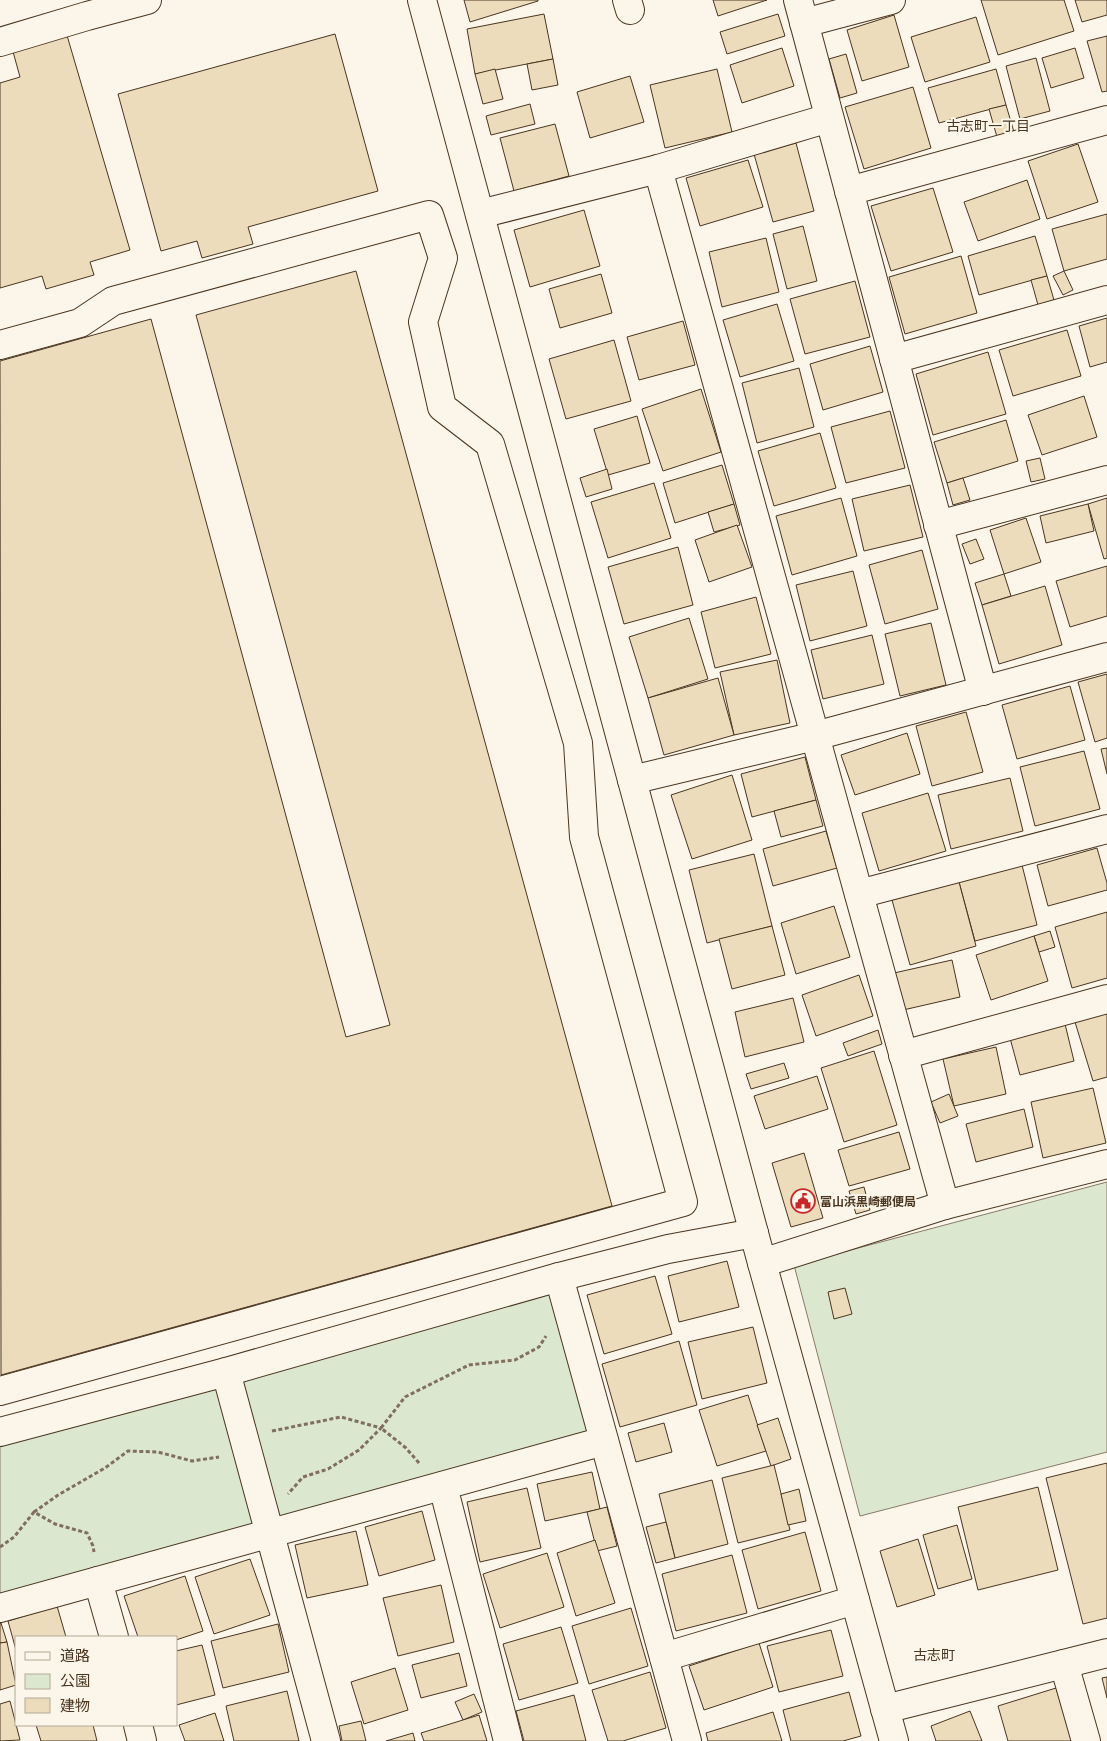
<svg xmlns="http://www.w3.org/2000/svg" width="1107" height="1741" font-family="Montserrat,'Noto Sans JP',sans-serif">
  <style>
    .green { fill: #dce7d0; stroke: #887966 }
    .building { fill: #ecdcbc; stroke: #4a3520 }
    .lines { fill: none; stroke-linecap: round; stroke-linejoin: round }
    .minor-casing { stroke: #4a3520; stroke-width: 30 }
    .path { stroke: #7f6f5c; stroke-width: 3; stroke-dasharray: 4 2.5; stroke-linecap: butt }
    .minor { stroke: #fbf6e9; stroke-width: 28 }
    .labels { text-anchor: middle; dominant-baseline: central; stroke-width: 4; stroke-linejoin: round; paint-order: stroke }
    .poi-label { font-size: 12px; font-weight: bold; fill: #4a3520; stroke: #fbf6e9; text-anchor: start }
    .neighbourhood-label { font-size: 14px; fill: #4a3520; stroke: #fbf6e9 }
  </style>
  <rect width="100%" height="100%" fill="#fbf6e9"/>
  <!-- green -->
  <g class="green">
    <polygon points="1107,1182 1107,1452 860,1516 794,1265"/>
    <polygon points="554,1268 600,1436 0,1597 0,1419"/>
  </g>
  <!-- building -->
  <g class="building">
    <polygon points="464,0 538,0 538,1 470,22"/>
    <polygon points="713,0 767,0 718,16"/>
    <polygon points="981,0 1064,0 1074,31 998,55"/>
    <polygon points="1075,0 1107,0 1107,15 1082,22"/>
    <polygon points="544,14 553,59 475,74 467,29"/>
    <polygon points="778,14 785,36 727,54 720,32"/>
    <polygon points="894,15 909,67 862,81 847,30"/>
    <polygon points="976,17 990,62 925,82 911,37"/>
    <polygon points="66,32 130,250 90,262 94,275 46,289 42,276 0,288 0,83 20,77 12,48"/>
    <polygon points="335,34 378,191 248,227 253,244 202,258 197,241 161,251 118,94"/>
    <polygon points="1107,36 1107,91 1102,92 1087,41"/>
    <polygon points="782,48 794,86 742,103 730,65"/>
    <polygon points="1075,48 1084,78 1051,88 1042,58"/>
    <polygon points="846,54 857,93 840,98 829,59"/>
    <polygon points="1036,58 1050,111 1020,119 1006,66"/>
    <polygon points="553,59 558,85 532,90 527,64"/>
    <polygon points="495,69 503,99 483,104 475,74"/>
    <polygon points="717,69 732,132 665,148 650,85"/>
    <polygon points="996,69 1006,105 939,123 928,88"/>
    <polygon points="630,76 644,122 590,138 577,92"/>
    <polygon points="913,87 931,148 864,169 845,107"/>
    <polygon points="530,104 535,124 491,135 486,116"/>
    <polygon points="1006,105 1014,132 997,137 989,109"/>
    <polygon points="555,124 569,176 514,191 500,138"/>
    <polygon points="796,143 814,211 773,222 754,154"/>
    <polygon points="1078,144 1098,202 1047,219 1028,161"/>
    <polygon points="748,160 763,207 700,226 686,178"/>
    <polygon points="1027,180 1040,219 978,241 964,202"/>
    <polygon points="933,188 953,252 891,271 871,206"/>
    <polygon points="584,210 600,266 530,287 514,230"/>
    <polygon points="1107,214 1107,259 1064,271 1052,229"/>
    <polygon points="803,226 817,281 787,289 773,234"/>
    <polygon points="1035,236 1047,276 979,295 968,256"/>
    <polygon points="766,238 779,292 722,307 709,252"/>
    <polygon points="961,256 977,313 905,334 889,277"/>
    <polygon points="356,271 612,1206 1,1375 0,361 151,319 346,1037 390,1025 196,315"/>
    <polygon points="1064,271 1073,290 1063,295 1053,276"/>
    <polygon points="601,274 612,313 560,328 549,289"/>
    <polygon points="1047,276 1054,300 1038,305 1031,280"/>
    <polygon points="855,281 870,337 805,354 790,299"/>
    <polygon points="777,304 794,361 740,377 723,320"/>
    <polygon points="1107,318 1107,362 1090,367 1079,326"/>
    <polygon points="683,321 695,365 639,380 627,337"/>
    <polygon points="1067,330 1081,376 1013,396 999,350"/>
    <polygon points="614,340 631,401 566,419 549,359"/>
    <polygon points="870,346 883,392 823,410 810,364"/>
    <polygon points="988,352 1006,414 933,435 916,374"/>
    <polygon points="799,368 814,427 757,443 742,383"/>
    <polygon points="701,389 721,452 663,471 642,409"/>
    <polygon points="1084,396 1097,437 1042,455 1028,415"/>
    <polygon points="890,411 905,468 846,483 831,427"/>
    <polygon points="637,416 650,463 608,475 594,429"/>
    <polygon points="1006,420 1018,461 947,483 934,442"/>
    <polygon points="820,433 836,488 774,506 758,451"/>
    <polygon points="1040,458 1045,479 1031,482 1026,461"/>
    <polygon points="722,465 734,504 675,523 663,483"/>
    <polygon points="607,469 612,489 586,497 580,478"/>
    <polygon points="963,478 970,500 953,505 947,483"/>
    <polygon points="654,483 671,538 608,558 591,502"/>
    <polygon points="910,485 923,537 864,551 852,499"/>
    <polygon points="841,498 857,556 792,575 776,516"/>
    <polygon points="1107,498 1107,558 1104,559 1088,504"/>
    <polygon points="734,504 740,525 714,532 708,512"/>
    <polygon points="1088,504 1094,531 1046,543 1040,516"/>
    <polygon points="1026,518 1041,562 1004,574 990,530"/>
    <polygon points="737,525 752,567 709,582 695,540"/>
    <polygon points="976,539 984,559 970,564 962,544"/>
    <polygon points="678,547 693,605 624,624 608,567"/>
    <polygon points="922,550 938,609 885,624 869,565"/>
    <polygon points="1107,566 1107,616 1070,627 1056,581"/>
    <polygon points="853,571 867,626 810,641 796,585"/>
    <polygon points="1004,574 1011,596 982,605 975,583"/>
    <polygon points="1045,586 1062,645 999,664 982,605"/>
    <polygon points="756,597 771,654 715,668 701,612"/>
    <polygon points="689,618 708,679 648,698 629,637"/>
    <polygon points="931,623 946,685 900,696 885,634"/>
    <polygon points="872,635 884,684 823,699 811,650"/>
    <polygon points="777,660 790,723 734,735 720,672"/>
    <polygon points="1107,674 1107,738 1095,742 1078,682"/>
    <polygon points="718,678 734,735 664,755 648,698"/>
    <polygon points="1070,686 1085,740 1017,759 1002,705"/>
    <polygon points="966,712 983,772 932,786 916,726"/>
    <polygon points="907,733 920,774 855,795 841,755"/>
    <polygon points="1107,748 1107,774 1101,749"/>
    <polygon points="1084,751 1100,809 1035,826 1020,767"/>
    <polygon points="805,757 816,800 752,817 741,774"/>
    <polygon points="732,775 752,840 692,859 671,795"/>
    <polygon points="1010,778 1023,831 951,849 938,795"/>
    <polygon points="928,793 946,851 879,871 862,813"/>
    <polygon points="816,800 823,826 781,837 774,811"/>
    <polygon points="826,831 837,868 773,886 763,849"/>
    <polygon points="1097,848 1107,883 1107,890 1048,906 1037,865"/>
    <polygon points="754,854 772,926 707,943 689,870"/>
    <polygon points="1022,865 1037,925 975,941 959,882"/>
    <polygon points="959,882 976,946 910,965 892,900"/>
    <polygon points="834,906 850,957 796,974 781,923"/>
    <polygon points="1107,912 1107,978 1072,988 1055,927"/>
    <polygon points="772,926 785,975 732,989 719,939"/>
    <polygon points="1050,931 1055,947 1039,952 1034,936"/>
    <polygon points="1034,936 1048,981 991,1000 976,955"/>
    <polygon points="952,960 960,997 903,1010 894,973"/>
    <polygon points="859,975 873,1016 816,1036 802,995"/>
    <polygon points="793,998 804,1042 745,1057 735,1012"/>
    <polygon points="1107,1012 1107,1077 1093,1081 1075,1022"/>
    <polygon points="1065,1024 1074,1061 1020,1075 1010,1038"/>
    <polygon points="878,1030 882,1044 848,1056 843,1043"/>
    <polygon points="996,1047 1006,1094 954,1106 943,1059"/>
    <polygon points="874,1051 897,1125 844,1142 821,1068"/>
    <polygon points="784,1063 789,1078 751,1089 746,1074"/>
    <polygon points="817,1076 828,1109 765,1129 754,1096"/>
    <polygon points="1093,1088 1106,1143 1043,1158 1031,1102"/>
    <polygon points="949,1094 958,1116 940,1123 931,1102"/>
    <polygon points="1024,1109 1033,1147 976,1162 966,1124"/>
    <polygon points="899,1132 910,1169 849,1186 838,1150"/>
    <polygon points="804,1153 823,1218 791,1227 772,1163"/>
    <polygon points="864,1187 870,1210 856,1214 849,1191"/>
    <polygon points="727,1261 739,1307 679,1322 668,1276"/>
    <polygon points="655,1276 672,1334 604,1354 587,1295"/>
    <polygon points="845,1288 852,1314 834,1319 828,1292"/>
    <polygon points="753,1327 767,1383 702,1399 688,1342"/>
    <polygon points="679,1341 697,1405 620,1427 602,1364"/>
    <polygon points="748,1395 766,1451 717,1466 699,1410"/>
    <polygon points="778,1418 791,1459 771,1466 757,1425"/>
    <polygon points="664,1423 672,1452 636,1462 628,1433"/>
    <polygon points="1107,1463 1107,1618 1083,1624 1046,1478"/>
    <polygon points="774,1465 790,1530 738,1543 722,1478"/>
    <polygon points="592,1472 600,1509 545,1521 537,1484"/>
    <polygon points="712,1480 728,1544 675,1558 659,1494"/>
    <polygon points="1038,1487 1058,1570 978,1590 958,1507"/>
    <polygon points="527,1488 541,1548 480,1562 467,1502"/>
    <polygon points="799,1489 806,1521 788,1525 781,1494"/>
    <polygon points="607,1507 617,1546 597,1551 587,1512"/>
    <polygon points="422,1511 435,1560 379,1576 365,1527"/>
    <polygon points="666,1522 675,1558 656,1563 646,1527"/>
    <polygon points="957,1525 972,1579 938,1589 923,1535"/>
    <polygon points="356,1531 368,1585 307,1598 295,1545"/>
    <polygon points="805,1532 821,1591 758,1609 742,1550"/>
    <polygon points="918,1539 935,1595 897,1607 880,1551"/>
    <polygon points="595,1540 615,1603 576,1616 557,1553"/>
    <polygon points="547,1553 564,1607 500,1628 483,1574"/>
    <polygon points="732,1555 747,1613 676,1631 662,1574"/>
    <polygon points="250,1559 270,1615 214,1634 195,1577"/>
    <polygon points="185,1576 203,1631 176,1640 176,1637 138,1637 124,1596"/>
    <polygon points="441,1585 454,1642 398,1656 383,1598"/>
    <polygon points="57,1606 66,1637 16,1637 16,1650 8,1621"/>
    <polygon points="631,1608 648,1666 589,1684 572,1626"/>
    <polygon points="0,1623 1,1623 7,1642 0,1643"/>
    <polygon points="278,1624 289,1672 223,1688 211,1641"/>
    <polygon points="561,1627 578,1683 519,1700 503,1644"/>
    <polygon points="831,1630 843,1676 779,1692 767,1646"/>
    <polygon points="7,1642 16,1685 0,1690 0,1643"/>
    <polygon points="759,1643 773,1687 704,1710 689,1666"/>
    <polygon points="202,1645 215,1695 176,1705 176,1651"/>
    <polygon points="459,1653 467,1686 421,1698 412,1665"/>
    <polygon points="395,1668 408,1710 364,1724 351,1682"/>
    <polygon points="650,1672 666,1728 623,1741 608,1741 592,1690"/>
    <polygon points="1107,1677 1107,1698 1102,1678"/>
    <polygon points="1056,1688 1072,1741 1008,1741 998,1706"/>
    <polygon points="287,1691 299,1741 234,1741 226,1706"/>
    <polygon points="849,1692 861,1736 843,1741 791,1741 783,1710"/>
    <polygon points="474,1694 482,1712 463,1720 455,1702"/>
    <polygon points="574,1695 586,1741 524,1741 516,1711"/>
    <polygon points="10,1701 20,1740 0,1741 0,1704"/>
    <polygon points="970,1711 982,1741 936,1741 931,1726"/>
    <polygon points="773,1712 782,1741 708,1741 706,1733"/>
    <polygon points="215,1713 224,1741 185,1741 179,1725"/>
    <polygon points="479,1715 487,1741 424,1741 421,1733"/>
    <polygon points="361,1721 366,1741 342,1741 339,1726"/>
    <polygon points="36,1725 93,1725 97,1741 41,1741"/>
    <polygon points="413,1733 415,1741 386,1741"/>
  </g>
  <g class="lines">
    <!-- minor casing -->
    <g class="minor-casing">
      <g id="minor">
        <polyline points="422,0 762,1263 894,1741"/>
        <polyline points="627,0 630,10"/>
        <polyline points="798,0 983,691"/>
        <polyline points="804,23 891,0"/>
        <polyline points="0,42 87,16 147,0"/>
        <polyline points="658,169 945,1205"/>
        <polyline points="849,191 1107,120"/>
        <polyline points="480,214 658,169 829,118"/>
        <polyline points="0,345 80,323 113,301 429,215 443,258 423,322 442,407 490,444 578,743 584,837 683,1202 0,1391"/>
        <polyline points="894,359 1107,300"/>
        <polyline points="938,525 1107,480"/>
        <polyline points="632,780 815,736 1107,657"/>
        <polyline points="859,894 1107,829"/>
        <polyline points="903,1055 1107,999"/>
        <polyline points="762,1263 945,1205 1107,1164"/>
        <polyline points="559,1277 687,1741"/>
        <polyline points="226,1372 326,1741"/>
        <polyline points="0,1432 226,1372 559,1277 668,1249 754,1233"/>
        <polyline points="443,1486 508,1741"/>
        <polyline points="98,1581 114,1637"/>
        <polyline points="0,1608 604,1441"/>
        <polyline points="664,1657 855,1600"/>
        <polyline points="1064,1664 1086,1741"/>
        <polyline points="885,1709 1107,1653"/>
        <polyline points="138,1725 142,1741"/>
      </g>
    </g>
    <!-- path -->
    <g class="path">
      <polyline points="272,1431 341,1417 381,1428 359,1450 328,1469 303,1477 288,1494"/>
      <polyline points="419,1463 406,1448 381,1428 405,1397 469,1365 515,1360 539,1347 546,1336"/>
      <polyline points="34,1512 58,1495 105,1468 128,1451 158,1452 192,1461 219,1457"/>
      <polyline points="0,1547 14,1537 34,1512 55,1524 87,1533 93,1546 94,1552"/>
    </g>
    <!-- minor -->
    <use href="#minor" class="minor"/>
  </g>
  <!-- icons -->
  <defs>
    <g id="civic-ring" transform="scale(1.25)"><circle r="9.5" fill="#fbf6e9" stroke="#c62828" stroke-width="1.5"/><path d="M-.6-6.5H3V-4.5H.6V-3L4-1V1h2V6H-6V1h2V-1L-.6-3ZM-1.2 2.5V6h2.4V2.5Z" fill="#c62828"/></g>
  </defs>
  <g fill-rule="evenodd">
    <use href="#civic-ring" x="803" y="1201"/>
  </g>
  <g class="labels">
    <!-- poi labels -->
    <g class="poi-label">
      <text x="820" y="1201">富山浜黒崎郵便局</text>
    </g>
    <!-- neighbourhood labels -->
    <g class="neighbourhood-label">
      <text x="988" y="126">古志町一丁目</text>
      <text x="934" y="1655">古志町</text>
    </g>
  </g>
  <!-- legend -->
  <rect x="15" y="1636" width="162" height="90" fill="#fbf6e9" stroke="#b4a999"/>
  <rect x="25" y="1652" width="25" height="8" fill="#fbf6e9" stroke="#b4a999"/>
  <text x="60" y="1661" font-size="15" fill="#4a3520">道路</text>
  <rect x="25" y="1674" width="25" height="15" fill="#dce7d0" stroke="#b4a999"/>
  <text x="60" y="1686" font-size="15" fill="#4a3520">公園</text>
  <rect x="25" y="1698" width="25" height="15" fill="#ecdcbc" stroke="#b4a999"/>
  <text x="60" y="1711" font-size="15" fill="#4a3520">建物</text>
</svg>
